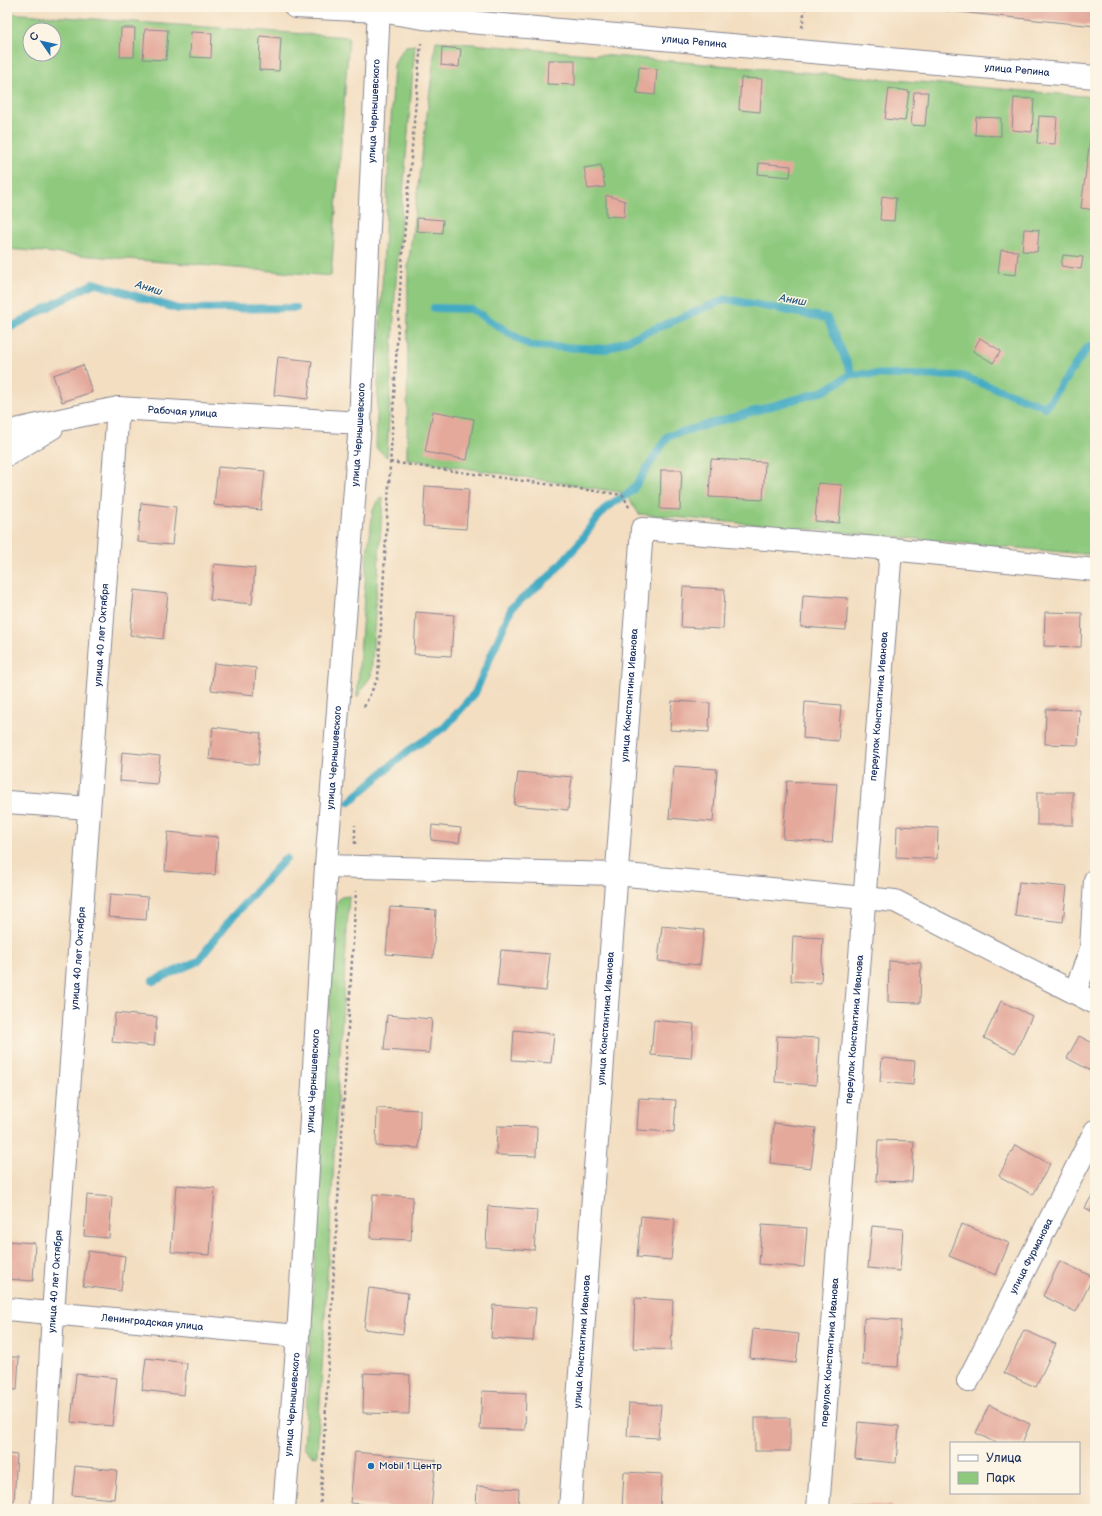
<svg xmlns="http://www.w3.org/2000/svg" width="1102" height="1516" font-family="'Balsamiq Sans',sans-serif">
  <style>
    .green { fill: #8ec97e; stroke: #547c6e; fill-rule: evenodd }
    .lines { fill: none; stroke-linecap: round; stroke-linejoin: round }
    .stream { stroke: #43aac3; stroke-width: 8 }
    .building { fill: #e4a99b }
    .minor-casing { stroke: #878690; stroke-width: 24 }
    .path { stroke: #878690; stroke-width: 2.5; stroke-dasharray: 3 3; stroke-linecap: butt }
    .minor { stroke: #fff; stroke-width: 22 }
    .poi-dot { fill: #1f6fb2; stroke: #fcf5e5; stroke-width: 1.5 }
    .labels { text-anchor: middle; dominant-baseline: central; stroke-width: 3; stroke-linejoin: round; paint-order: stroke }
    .street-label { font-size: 10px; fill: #1b2f5e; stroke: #fcf5e5 }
    .poi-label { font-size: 10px; fill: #1b2f5e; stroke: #fcf5e5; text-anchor: start }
    .water-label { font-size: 11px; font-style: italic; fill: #295a81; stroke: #fcf5e5 }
  </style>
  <rect width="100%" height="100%" fill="#fcf5e5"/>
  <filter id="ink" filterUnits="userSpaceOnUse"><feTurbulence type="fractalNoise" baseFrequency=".025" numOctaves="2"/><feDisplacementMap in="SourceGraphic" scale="8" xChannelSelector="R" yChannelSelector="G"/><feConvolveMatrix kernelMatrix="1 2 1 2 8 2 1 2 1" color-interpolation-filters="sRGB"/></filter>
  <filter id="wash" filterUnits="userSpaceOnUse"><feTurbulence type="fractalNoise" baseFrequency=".012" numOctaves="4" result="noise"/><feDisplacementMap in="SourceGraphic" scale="16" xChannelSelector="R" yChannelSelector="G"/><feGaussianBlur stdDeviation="0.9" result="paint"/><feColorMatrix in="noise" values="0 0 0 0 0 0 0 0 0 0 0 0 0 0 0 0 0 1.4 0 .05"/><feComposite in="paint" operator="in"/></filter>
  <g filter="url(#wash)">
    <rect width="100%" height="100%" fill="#f3dec1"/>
    <!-- green -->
    <g class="green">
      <path d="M7 13 349 37 331 276 7 249ZM30 30H54V54H30Z"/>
      <polygon points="436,41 1095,97 1095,555 639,514 625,493 407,459 408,268"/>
      <polygon points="415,45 395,294 387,457 376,448 380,323 394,65 398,56 406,46"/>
      <polygon points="383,497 371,676 357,697 367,555 373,510 379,499"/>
      <polygon points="349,896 317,1456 311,1455 304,1447 335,904 341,897"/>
    </g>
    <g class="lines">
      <!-- stream -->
      <g class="stream">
        <polyline points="434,308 471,309 530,346 606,349 726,299 827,318 852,374 962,376 1046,407 1088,347 1095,347"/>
        <polyline points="7,329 94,283 178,309 296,308"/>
        <polyline points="349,802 408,751 445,727 475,693 512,607 550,576 580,542 593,523 608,506 632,491 668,436 824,391 852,374"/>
        <polyline points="153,981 198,961 228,922 286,858"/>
      </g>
    </g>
    <g id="blocks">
      <!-- building -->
      <g class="building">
        <polygon points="919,7 1095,7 1095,26 919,8"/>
        <polygon points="121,28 135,28 134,57 120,57"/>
        <polygon points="145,29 168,30 166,60 143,59"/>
        <polygon points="191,32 212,33 211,58 190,57"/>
        <polygon points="260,36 281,38 279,71 259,70"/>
        <polygon points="442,47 461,49 459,67 441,65"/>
        <polygon points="548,60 575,60 575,85 547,84"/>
        <polygon points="639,67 657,69 655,95 637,93"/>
        <polygon points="741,78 762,79 760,112 739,110"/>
        <polygon points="889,88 909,91 905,121 885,119"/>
        <polygon points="914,92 928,92 925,126 911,125"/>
        <polygon points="1014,98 1034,99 1032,132 1012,130"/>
        <polygon points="1094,108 1095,108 1095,210 1081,208"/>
        <polygon points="1039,116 1057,117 1055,144 1037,143"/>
        <polygon points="976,117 1001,118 1001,136 975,135"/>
        <polygon points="759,163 791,166 790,177 758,174"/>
        <polygon points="601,165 605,187 588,189 584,168"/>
        <polygon points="606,195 625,201 624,217 606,216"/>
        <polygon points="882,196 896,198 894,221 880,220"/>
        <polygon points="417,218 443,220 442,233 417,231"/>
        <polygon points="1024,229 1039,230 1037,252 1022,251"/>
        <polygon points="1001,250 1018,251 1016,275 998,273"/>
        <polygon points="1063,255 1083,257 1081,269 1061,266"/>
        <polygon points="980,338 1001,351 993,363 973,351"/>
        <polygon points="278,357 312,361 308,399 274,395"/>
        <polygon points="83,365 92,392 62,402 53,375"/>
        <polygon points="433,411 474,419 467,460 425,452"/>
        <polygon points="711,459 765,462 763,500 709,497"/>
        <polygon points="218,467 265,471 261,510 214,505"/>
        <polygon points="661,470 682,470 680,510 660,509"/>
        <polygon points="818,483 842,485 839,523 815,521"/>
        <polygon points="425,486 469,489 466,529 423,526"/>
        <polygon points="141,503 176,507 172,545 138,542"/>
        <polygon points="214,564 255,568 252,604 210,600"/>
        <polygon points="683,587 725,589 723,629 681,627"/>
        <polygon points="134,590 168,594 163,639 130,635"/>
        <polygon points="803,595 848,598 846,630 801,627"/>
        <polygon points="416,612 454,615 451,656 414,654"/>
        <polygon points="1045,612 1082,613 1081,647 1044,646"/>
        <polygon points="214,663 256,668 254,695 211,690"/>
        <polygon points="672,701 710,703 709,732 670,730"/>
        <polygon points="805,702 841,705 838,741 803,738"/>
        <polygon points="1046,709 1080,710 1078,745 1045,744"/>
        <polygon points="213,727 261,733 258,765 209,759"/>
        <polygon points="122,752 160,756 157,784 120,781"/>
        <polygon points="674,766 717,769 713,822 669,818"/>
        <polygon points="518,772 572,777 568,810 514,805"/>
        <polygon points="787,781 837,784 832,843 783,839"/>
        <rect x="1037" y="792" width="36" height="33"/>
        <polygon points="432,825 461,828 459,843 431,840"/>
        <polygon points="897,826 938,828 937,859 896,857"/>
        <polygon points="168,832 218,837 215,875 165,871"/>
        <polygon points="1019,882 1067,887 1063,922 1015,916"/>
        <polygon points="110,894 148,897 146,920 108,917"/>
        <polygon points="390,907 436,910 433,958 386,954"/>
        <polygon points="662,926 704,930 700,965 658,961"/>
        <polygon points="793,936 823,938 821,983 791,981"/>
        <polygon points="501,950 550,954 546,991 497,986"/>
        <polygon points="889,961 921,963 920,1003 888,1002"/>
        <polygon points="1001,1001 1032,1016 1015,1053 984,1038"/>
        <polygon points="115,1013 157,1017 154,1046 112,1042"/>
        <polygon points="387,1015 432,1019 429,1053 384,1050"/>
        <polygon points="654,1020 694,1024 691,1058 651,1055"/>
        <polygon points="514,1030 554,1034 551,1063 512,1060"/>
        <polygon points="777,1036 819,1038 816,1085 775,1082"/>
        <polygon points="1079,1036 1095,1044 1095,1073 1067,1058"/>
        <polygon points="882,1058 915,1061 913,1085 880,1082"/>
        <polygon points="639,1098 676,1100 674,1132 637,1130"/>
        <polygon points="377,1108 420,1110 419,1148 376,1146"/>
        <polygon points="774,1123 816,1128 811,1168 770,1163"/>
        <polygon points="497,1126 537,1127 536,1156 496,1155"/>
        <polygon points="878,1140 914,1141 912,1182 876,1181"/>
        <polygon points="1015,1145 1050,1164 1033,1195 999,1176"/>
        <polygon points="176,1185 215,1188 210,1255 171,1252"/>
        <polygon points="1095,1190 1095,1213 1085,1208"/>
        <polygon points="373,1194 413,1197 411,1240 370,1238"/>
        <polygon points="87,1195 112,1197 109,1238 84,1236"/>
        <polygon points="488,1206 537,1210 534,1250 486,1247"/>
        <polygon points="641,1216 675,1219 671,1260 637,1257"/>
        <polygon points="962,1224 1009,1243 996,1275 949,1256"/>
        <polygon points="762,1225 807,1228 804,1267 759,1264"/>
        <polygon points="872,1226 903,1229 900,1271 868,1268"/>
        <polygon points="7,1241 35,1243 33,1281 7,1279"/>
        <polygon points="88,1251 125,1256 121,1291 83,1286"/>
        <polygon points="1060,1261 1093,1277 1076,1312 1043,1296"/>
        <polygon points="369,1288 408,1293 403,1334 364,1329"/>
        <polygon points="635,1298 673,1300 671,1350 633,1348"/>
        <polygon points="493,1305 536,1308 533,1341 491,1338"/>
        <polygon points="864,1318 901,1320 898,1367 862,1365"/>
        <polygon points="753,1329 799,1334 796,1363 750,1358"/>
        <polygon points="1024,1330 1056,1344 1036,1387 1004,1373"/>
        <polygon points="7,1357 19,1357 17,1390 7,1390"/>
        <polygon points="146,1358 187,1363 184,1395 142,1390"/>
        <polygon points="364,1373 410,1375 409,1414 363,1413"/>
        <polygon points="76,1374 117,1378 112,1426 71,1422"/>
        <polygon points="482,1391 526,1393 525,1430 480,1429"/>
        <polygon points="629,1403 661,1405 658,1438 627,1436"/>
        <polygon points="989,1405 1030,1424 1022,1443 996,1443 976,1433"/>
        <rect x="755" y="1418" width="35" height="33"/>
        <polygon points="858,1422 899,1426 896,1463 855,1459"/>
        <polygon points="355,1452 436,1460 431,1509 411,1509 350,1503"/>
        <polygon points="7,1454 17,1455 14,1501 7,1501"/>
        <polygon points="75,1466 117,1470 114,1499 72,1495"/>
        <polygon points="624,1472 662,1474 660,1509 622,1509"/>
        <polygon points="477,1486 519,1489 518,1509 476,1509"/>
        <polygon points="851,1504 892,1506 892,1509 850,1509"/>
      </g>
    </g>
  </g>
  <g filter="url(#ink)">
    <use href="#blocks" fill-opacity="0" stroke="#878690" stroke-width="1"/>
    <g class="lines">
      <!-- minor casing -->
      <g class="minor-casing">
        <g id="minor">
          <path id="s1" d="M295 7 379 11 423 18 1095 77"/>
          <path id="s2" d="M7 432 69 418 118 408 360 423"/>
          <polyline points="7,455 52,428"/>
          <polyline points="7,802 89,808"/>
          <polyline points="326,866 616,874 895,901 1095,1003"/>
          <polyline points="1075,992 1091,949 1095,880"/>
          <path id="s3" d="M7 1309 298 1336"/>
          <path id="s4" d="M968 1381 1095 1131"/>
          <path id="s5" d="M42 1509 53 1313 118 408"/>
          <path id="s6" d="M284 1509 298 1336 326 866 360 423 379 7"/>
          <path id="s7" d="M570 1509 642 529 891 549 1095 570"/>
          <path id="s8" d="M818 1509 891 549"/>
        </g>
      </g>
      <!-- path -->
      <g class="path">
        <polyline points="802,28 805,7"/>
        <polyline points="390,462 623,495 630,509"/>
        <polyline points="364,707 378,678 401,273 421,43"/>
        <polyline points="355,844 355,825"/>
        <polyline points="320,1509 356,891"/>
      </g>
      <!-- minor -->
      <use href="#minor" class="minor"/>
    </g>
  </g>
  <!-- markers -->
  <circle class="poi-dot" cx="371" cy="1466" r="4"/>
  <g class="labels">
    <!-- street labels -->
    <g class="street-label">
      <text stroke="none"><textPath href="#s1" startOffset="401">улица Репина</textPath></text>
      <text stroke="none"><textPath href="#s1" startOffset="725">улица Репина</textPath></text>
      <text stroke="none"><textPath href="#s6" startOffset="1401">улица Чернышевского</textPath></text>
      <text stroke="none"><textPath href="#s2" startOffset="178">Рабочая улица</textPath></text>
      <text stroke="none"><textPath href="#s6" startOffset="1077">улица Чернышевского</textPath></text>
      <text stroke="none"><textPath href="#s5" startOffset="876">улица 40 лет Октября</textPath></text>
      <text stroke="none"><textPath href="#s7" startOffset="816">улица Константина Иванова</textPath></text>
      <text stroke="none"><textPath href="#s8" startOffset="805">переулок Константина Иванова</textPath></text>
      <text stroke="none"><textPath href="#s6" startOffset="753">улица Чернышевского</textPath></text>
      <text stroke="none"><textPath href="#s5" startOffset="552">улица 40 лет Октября</textPath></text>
      <text stroke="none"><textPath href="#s7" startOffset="492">улица Константина Иванова</textPath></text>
      <text stroke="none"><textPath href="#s8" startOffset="481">переулок Константина Иванова</textPath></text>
      <text stroke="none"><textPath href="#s6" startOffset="429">улица Чернышевского</textPath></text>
      <text stroke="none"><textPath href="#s4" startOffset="140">улица Фурманова</textPath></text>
      <text stroke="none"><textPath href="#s5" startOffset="228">улица 40 лет Октября</textPath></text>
      <text stroke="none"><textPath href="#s3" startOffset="146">Ленинградская улица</textPath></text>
      <text stroke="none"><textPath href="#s7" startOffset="168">улица Константина Иванова</textPath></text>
      <text stroke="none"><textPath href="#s8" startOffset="157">переулок Константина Иванова</textPath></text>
      <text stroke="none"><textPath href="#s6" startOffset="105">улица Чернышевского</textPath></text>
    </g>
    <!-- poi labels -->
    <g class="poi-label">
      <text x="379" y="1466">Mobil 1 Центр</text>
    </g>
    <!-- water labels -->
    <g class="water-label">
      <text transform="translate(149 288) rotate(17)">Аниш</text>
      <text transform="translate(793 300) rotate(10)">Аниш</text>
    </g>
  </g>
  <!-- margin -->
  <rect width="1102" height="1516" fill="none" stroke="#fcf5e5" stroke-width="24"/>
  <!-- legend -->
  <rect x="950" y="1442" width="130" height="52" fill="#fcf5e5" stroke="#a2a6af"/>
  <rect x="958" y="1455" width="20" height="6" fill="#ffffff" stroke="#a2a6af"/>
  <text x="986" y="1462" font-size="12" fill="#1b2f5e">Улица</text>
  <rect x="958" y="1472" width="20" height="12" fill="#8ec97e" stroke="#a2a6af"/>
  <text x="986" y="1482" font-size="12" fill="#1b2f5e">Парк</text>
  <!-- north arrow -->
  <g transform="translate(42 42) rotate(304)"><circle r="19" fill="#fcf5e5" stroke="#a2a6af"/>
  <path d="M0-3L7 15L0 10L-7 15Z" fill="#1f6fb2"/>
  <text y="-6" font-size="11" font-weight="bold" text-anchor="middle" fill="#1b2f5e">С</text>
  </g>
</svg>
